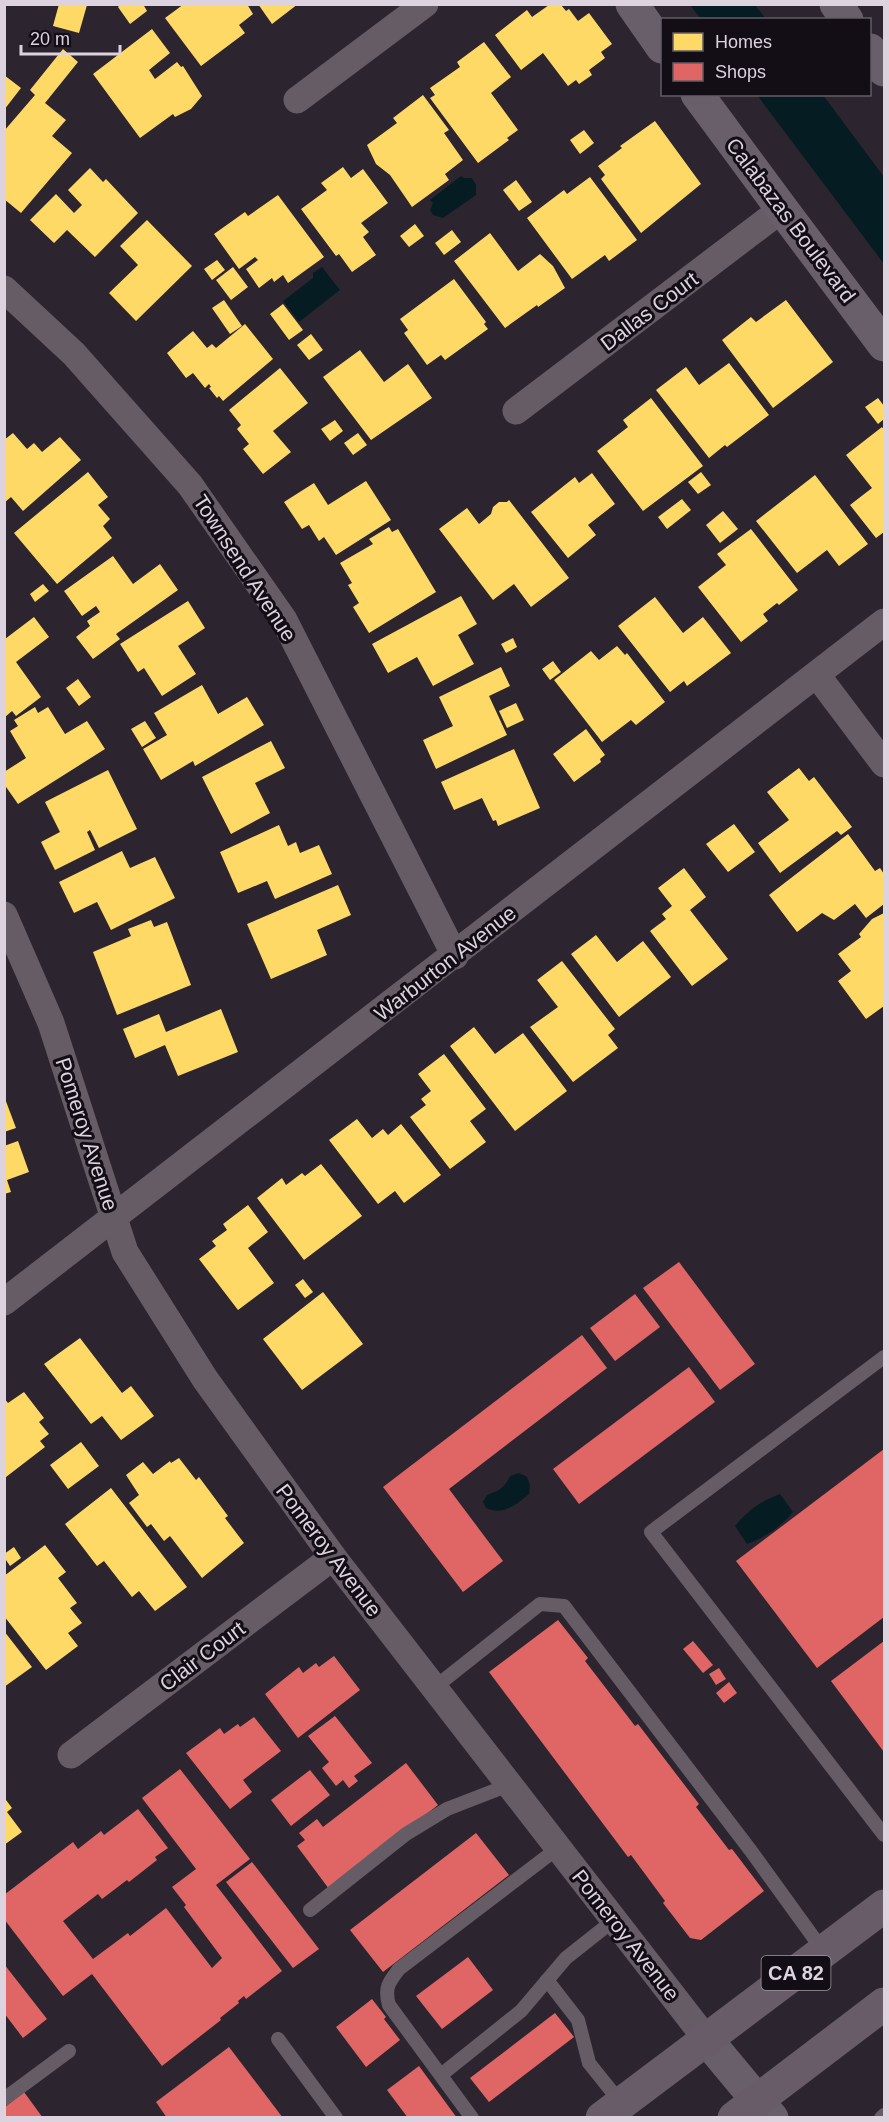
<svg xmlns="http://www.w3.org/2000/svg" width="889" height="2122" font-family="Arial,sans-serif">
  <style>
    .water { fill: #061c23 }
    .homes { fill: #ffd966 }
    .shops { fill: #e06666 }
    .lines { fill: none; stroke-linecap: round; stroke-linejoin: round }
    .lane { stroke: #665c66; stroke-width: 14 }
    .street { stroke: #665c66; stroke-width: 27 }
    .secondary { stroke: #685f6a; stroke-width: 33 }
    .primary { stroke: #685c68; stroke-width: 33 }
    .labels { text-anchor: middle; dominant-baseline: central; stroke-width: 6; stroke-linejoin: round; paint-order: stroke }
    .shield { fill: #130d15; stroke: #a098a2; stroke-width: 1.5 }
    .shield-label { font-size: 20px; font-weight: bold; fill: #dcd3df }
    .street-label { font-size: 21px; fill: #dcd3df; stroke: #130d15 }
  </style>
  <rect width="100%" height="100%" fill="#2c252f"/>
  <!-- water -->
  <g class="water">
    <polygon points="690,5 755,5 766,19 701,19"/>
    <polygon points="757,95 823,95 884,177 884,264"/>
    <polygon points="461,176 464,178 472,178 476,185 476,195 443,218 433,215 430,210 433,203 430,200"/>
    <polygon points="322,267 340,290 299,322 283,301 313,278 313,273"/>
    <path d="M519 1473 527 1477 530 1485 529 1494C516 1505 502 1516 486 1508L483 1502 487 1495C498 1491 505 1488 510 1476Z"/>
    <path d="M780 1494 793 1512C780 1527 766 1537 747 1544L735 1526C748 1510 761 1501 780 1494Z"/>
  </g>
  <!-- homes -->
  <g class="homes">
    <polygon points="59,4 87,5 79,33 53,26"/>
    <polygon points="121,4 143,4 147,11 130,24 118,7"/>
    <polygon points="184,4 247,4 253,14 239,25 245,33 201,66 165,18"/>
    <polygon points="258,4 298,4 272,24"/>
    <polygon points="549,5 561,5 566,11 569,9 578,21 589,13 612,44 601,52 605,58 589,70 592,75 579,84 576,80 568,86 543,53 521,70 495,35 527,10 532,17"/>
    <polygon points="152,29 170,53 149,70 155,79 177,62 181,67 183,66 202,96 191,109 175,117 173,114 140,138 93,74"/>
    <polygon points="484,42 511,77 491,93 518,130 507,138 509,140 478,163 430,98 435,95 430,88 460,67 457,62"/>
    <polygon points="63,49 78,62 45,103 66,120 52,136 72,153 21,213 4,199 4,131 35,95 30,90"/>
    <polygon points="4,75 21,88 4,110"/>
    <polygon points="423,95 449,130 444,133 463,160 445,174 449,180 412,207 390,175 376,164 367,145 397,123 393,118"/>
    <polygon points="655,121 701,184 641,233 601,179 605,175 598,166 622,148 620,146"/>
    <polygon points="584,130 594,143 580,154 570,140"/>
    <polygon points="343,167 351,178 363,169 388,203 361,223 369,232 363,237 376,255 352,272 339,254 336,256 301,209 327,190 321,183"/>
    <polygon points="90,168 103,182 106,179 138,213 95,257 67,230 54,243 30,220 56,194 74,213 82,205 68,190"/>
    <polygon points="590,177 637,240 609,261 605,255 572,279 527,218 564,190 567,194"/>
    <polygon points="516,180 532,202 519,211 503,190"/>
    <polygon points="278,195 324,257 288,283 283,275 274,282 272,278 259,288 246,269 258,260 255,257 239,269 214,234 245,212 248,216"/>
    <polygon points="147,220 192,266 136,321 109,293 138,265 120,246"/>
    <polygon points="415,224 424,236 409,247 400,236"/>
    <polygon points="452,230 461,242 444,255 435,243"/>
    <polygon points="490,233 518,271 540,254 553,266 565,288 538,307 537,305 505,328 454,261"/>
    <polygon points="217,260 225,270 212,280 204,269"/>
    <polygon points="233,267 248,287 231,300 216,280"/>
    <polygon points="454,279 486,322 484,324 488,329 445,360 441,355 427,365 404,333 408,330 400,319"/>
    <polygon points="224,300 242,326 230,334 212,308"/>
    <polygon points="786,300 833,362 773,408 722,340 751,317 756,322"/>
    <polygon points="283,304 303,330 289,340 270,314"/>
    <polygon points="245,324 273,359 223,401 219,396 217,398 209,388 211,387 209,384 205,388 193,373 186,378 167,353 193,331 207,348 212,344 216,348"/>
    <polygon points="311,334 323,350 309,360 297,345"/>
    <polygon points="360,350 384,382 408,364 432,398 371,440 323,377"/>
    <polygon points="729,363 769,415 727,447 725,445 709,458 656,390 686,367 699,385"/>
    <polygon points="280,368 308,403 273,431 291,452 263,474 243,449 249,444 237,429 241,425 229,410"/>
    <polygon points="651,398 703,466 643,511 597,451 628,427 623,420"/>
    <polygon points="878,398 884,406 884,419 878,424 865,407"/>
    <polygon points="335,420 343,431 330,441 321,429"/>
    <polygon points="882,427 884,430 884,532 876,538 850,505 872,488 846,455"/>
    <polygon points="13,433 27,449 34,443 42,452 60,437 81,460 23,511 11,497 4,503 4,440"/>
    <polygon points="358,433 367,445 353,455 344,443"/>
    <polygon points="88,472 108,497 98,505 110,519 103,526 112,538 57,584 14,533"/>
    <polygon points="701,472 711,485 698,494 688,482"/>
    <polygon points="592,473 615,504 588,525 596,535 568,558 531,512 575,477 579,483"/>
    <polygon points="815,475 868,544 839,566 827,550 797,573 756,521"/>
    <polygon points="366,481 391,520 336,555 324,537 319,541 309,525 302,529 284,502 314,483 328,505"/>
    <polygon points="682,499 691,510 667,529 658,517"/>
    <polygon points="509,500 569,578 531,607 514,584 493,600 439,529 467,508 479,524 491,514 493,507 499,502 507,502"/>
    <polygon points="723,511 738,529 720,543 706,525"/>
    <polygon points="389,527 392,532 398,529 436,592 369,633 353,607 359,603 348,585 352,583 340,563 373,544 369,539"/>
    <polygon points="751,529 798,590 779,605 777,603 763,614 768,621 741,642 698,587 726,565 717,554"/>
    <polygon points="113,556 133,584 160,564 178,590 116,634 120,639 93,659 76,637 90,626 87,621 100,612 96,606 82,616 64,591"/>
    <polygon points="43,584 49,591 35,602 30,594"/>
    <polygon points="461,596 477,624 458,635 474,664 433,686 417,657 388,673 372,644"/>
    <polygon points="655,597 683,633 703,617 731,653 687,686 684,681 670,692 618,626"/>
    <polygon points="188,601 205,628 178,646 196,674 162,696 144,668 138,672 120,644"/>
    <polygon points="34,617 49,637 16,662 41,697 16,716 12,711 5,717 5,639"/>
    <polygon points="513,638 517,647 506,653 501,644"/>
    <polygon points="617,646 625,655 627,653 665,702 636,725 631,720 602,742 554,680 591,651 599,660"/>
    <polygon points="553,661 561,672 550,680 542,669"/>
    <polygon points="501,667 510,686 489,696 507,735 436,769 423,740 453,726 439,697"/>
    <polygon points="78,679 91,697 79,706 66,688"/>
    <polygon points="202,685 218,714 247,697 264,725 195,766 193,761 161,780 143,749 167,735 154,713"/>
    <polygon points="516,703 524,720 507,728 499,711"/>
    <polygon points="35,707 38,713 48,707 65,734 87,721 105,749 18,804 4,784 4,772 26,758 10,731 18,726 14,720"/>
    <polygon points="145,721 156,738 142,747 131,729"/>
    <polygon points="586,729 605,755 600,759 601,762 574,782 553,754"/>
    <polygon points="271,741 285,768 255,783 270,813 231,834 202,777"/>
    <polygon points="514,749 540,808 498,826 496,820 493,821 482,798 454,810 441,782"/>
    <polygon points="799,768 809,781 814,777 852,827 841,835 837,831 780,873 758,843 789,820 767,792"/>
    <polygon points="108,770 137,829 99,848 90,830 87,832 95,850 55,870 41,842 60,832 45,802"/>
    <polygon points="734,824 755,852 728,872 706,844"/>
    <polygon points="279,825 288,846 296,842 300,853 319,845 332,874 275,899 267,881 238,893 220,852"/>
    <polygon points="848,834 875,871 880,868 884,874 884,904 866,918 855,904 834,920 822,913 797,932 769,895"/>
    <polygon points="122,851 130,868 155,857 175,898 111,930 97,902 74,913 59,882"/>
    <polygon points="684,868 706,897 690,910 728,959 692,986 650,931 666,919 662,914 672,906 658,888"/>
    <polygon points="338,885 351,915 317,930 327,955 271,979 247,924"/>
    <polygon points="884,913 884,1006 866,1019 838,981 851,971 838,954 861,937 859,934 872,919"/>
    <polygon points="151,920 154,927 167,922 191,985 117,1015 93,952 131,936 128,929"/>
    <polygon points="596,935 617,962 643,941 671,977 619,1017 571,954"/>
    <polygon points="562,961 615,1029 608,1035 618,1048 573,1082 530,1027 558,1007 537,980"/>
    <polygon points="221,1009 238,1052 178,1076 165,1045 135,1058 123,1029 159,1014 166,1032"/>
    <polygon points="474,1027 495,1054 523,1033 567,1091 515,1131 450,1046"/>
    <polygon points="444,1054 486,1109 470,1121 486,1142 450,1169 410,1117 426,1105 421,1099 431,1091 418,1074"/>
    <polygon points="4,1096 16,1128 4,1132"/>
    <polygon points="357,1119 372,1138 383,1129 388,1135 401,1124 441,1175 404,1203 395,1191 378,1204 329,1140"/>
    <polygon points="18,1141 29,1172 7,1180 11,1192 4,1194 4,1146"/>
    <polygon points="321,1164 362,1216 304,1260 257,1198 282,1178 286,1185 302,1173 305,1176"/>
    <polygon points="248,1205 268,1232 248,1248 274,1283 238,1310 199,1259 216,1246 212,1241 227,1230 223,1224"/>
    <polygon points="303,1279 313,1292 305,1298 295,1285"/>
    <polygon points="323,1292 363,1344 302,1390 263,1339"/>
    <polygon points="80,1338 122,1393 131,1386 154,1416 121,1440 102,1416 91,1424 44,1364"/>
    <polygon points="24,1392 44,1418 39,1422 49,1434 40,1441 45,1447 6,1477 4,1474 4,1398 8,1403"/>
    <polygon points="81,1442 99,1466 68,1489 50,1465"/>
    <polygon points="179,1458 196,1480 199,1477 228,1516 225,1518 244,1543 202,1578 170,1536 164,1541 151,1524 147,1527 129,1503 139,1495 126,1475 143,1462 153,1474 170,1461 171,1463"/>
    <polygon points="111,1488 187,1587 155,1611 139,1591 132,1597 104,1561 97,1566 65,1524"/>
    <polygon points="45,1545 66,1572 58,1578 77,1603 70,1608 82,1623 68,1633 78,1646 46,1670 4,1616 4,1576"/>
    <polygon points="14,1547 21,1558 10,1566 4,1557 4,1554"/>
    <polygon points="4,1631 32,1667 4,1687"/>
    <polygon points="6,1800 12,1808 7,1812 22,1832 4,1845"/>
  </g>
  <!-- shops -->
  <g class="shops">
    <polygon points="679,1262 755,1364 720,1390 643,1288"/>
    <polygon points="635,1294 660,1327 615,1361 590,1328"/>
    <polygon points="582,1335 607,1368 449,1489 503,1561 463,1592 383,1487"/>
    <polygon points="689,1367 715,1402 579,1504 553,1469"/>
    <polygon points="884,1449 884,1617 817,1668 736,1561"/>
    <polygon points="558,1620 588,1658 585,1661 635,1726 638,1724 699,1804 696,1807 729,1850 732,1849 764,1891 701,1940 690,1938 663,1903 665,1901 631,1855 628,1857 489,1672"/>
    <polygon points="693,1641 713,1665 703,1673 683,1649"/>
    <polygon points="884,1641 884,1752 831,1681"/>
    <polygon points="334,1656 360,1690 298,1738 265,1694 299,1667 303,1673 316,1663 319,1667"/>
    <polygon points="719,1668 726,1679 716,1685 709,1674"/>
    <polygon points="729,1682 737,1693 724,1703 716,1693"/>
    <polygon points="335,1716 372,1763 354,1776 358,1781 349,1788 343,1780 336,1786 322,1768 329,1762 308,1736"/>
    <polygon points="254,1717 281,1751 243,1780 252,1792 230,1809 186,1753 220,1728 224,1734 238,1724 240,1727"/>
    <polygon points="406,1763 438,1805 329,1889 297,1846 305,1840 299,1833 317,1819 323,1827"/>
    <polygon points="180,1769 250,1859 216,1885 282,1971 246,1999 244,1996 238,2001 239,2003 220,2018 221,2020 162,2066 92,1974 63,1996 4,1919 4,1895 73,1842 78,1849 101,1831 104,1835 138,1809 168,1848 155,1857 157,1860 129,1882 127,1880 102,1899 98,1894 63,1921 93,1959 128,1933 130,1936 166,1908 212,1968 222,1958 184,1907 186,1905 172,1887 196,1869 142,1798"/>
    <polygon points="310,1770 330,1795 291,1826 271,1800"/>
    <polygon points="476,1833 509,1875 383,1972 350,1930"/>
    <polygon points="252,1862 319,1949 293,1968 226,1882"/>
    <polygon points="468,1957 493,1990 442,2029 416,1996"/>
    <polygon points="4,1964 47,2019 23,2038 4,2013"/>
    <polygon points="372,1999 386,2017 384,2019 400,2040 366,2067 336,2027"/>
    <polygon points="555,2013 574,2037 489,2102 470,2078"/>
    <polygon points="229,2047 283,2118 167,2118 156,2102"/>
    <polygon points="419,2066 457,2118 408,2118 387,2090"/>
    <polygon points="24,2092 43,2118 5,2118 5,2107"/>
  </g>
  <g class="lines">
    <!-- lane -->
    <g class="lane">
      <polyline points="884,1357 651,1532 884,1835"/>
      <polyline points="434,1688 540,1604 564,1606 751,1851 824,1952"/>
      <polyline points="310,1910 406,1834 447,1809 509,1785"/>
      <polyline points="547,1980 578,2020 589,2063 621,2103"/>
      <polyline points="278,2039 336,2118"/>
      <polyline points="441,2075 521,2011 566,1958 614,1920"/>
      <polyline points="4,2099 69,2051"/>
      <path d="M472 2118 389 2005C384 1988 389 1982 399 1969L558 1848"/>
      <polyline points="881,2118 884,2115"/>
    </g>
    <!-- street -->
    <g class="street">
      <polyline points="297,100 425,4"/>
      <polyline points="4,289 74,354 190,485 284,620 455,956"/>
      <polyline points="516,411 782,209"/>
      <polyline points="817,675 884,764"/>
      <polyline points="4,915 51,1023 125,1252 205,1379 333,1557 707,2040"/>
      <polyline points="4,1302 884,622"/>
      <polyline points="71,1755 333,1557"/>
    </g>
    <!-- secondary -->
    <g class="secondary">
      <polyline points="632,4 662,47"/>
      <polyline points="836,4 847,20"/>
      <polyline points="870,50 884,70"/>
      <polyline points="697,94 782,209 884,345"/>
      <polyline points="707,2040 772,2118"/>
    </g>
    <!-- primary -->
    <g class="primary">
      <polyline points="602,2118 884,1906"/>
      <polyline points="734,2118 884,2004"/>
    </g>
  </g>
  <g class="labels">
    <!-- shield labels -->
    <rect class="shield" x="761.5" y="1956" width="69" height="34" rx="4.5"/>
    <g class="shield-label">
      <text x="796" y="1973">CA 82</text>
    </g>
    <!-- street labels -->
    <g class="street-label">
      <text transform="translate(791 220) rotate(53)">Calabazas Boulevard</text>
      <text transform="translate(649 311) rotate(-37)">Dallas Court</text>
      <text transform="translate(245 568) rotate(57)">Townsend Avenue</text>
      <text transform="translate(445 963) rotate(-38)">Warburton Avenue</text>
      <text transform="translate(87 1134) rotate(72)">Pomeroy Avenue</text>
      <text transform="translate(329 1550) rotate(53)">Pomeroy Avenue</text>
      <text transform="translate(202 1656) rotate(-37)">Clair Court</text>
      <text transform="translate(626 1935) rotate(52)">Pomeroy Avenue</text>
    </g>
  </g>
  <!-- border -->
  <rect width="889" height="2122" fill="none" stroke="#dcd3df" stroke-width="12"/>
  <!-- legend -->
  <rect x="661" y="18" width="210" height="78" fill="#130d15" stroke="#635c66" stroke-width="1.5"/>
  <rect x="673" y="33" width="30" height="18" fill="#ffd966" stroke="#635c66" stroke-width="1.5"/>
  <text x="715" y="48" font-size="18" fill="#dcd3df">Homes</text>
  <rect x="673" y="63" width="30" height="18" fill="#e06666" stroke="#635c66" stroke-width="1.5"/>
  <text x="715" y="78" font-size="18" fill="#dcd3df">Shops</text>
  <!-- scale -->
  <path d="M21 45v9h99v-9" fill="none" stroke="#dcd3df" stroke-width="3"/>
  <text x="30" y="45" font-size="18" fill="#dcd3df" stroke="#130d15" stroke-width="4.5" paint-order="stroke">20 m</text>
</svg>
